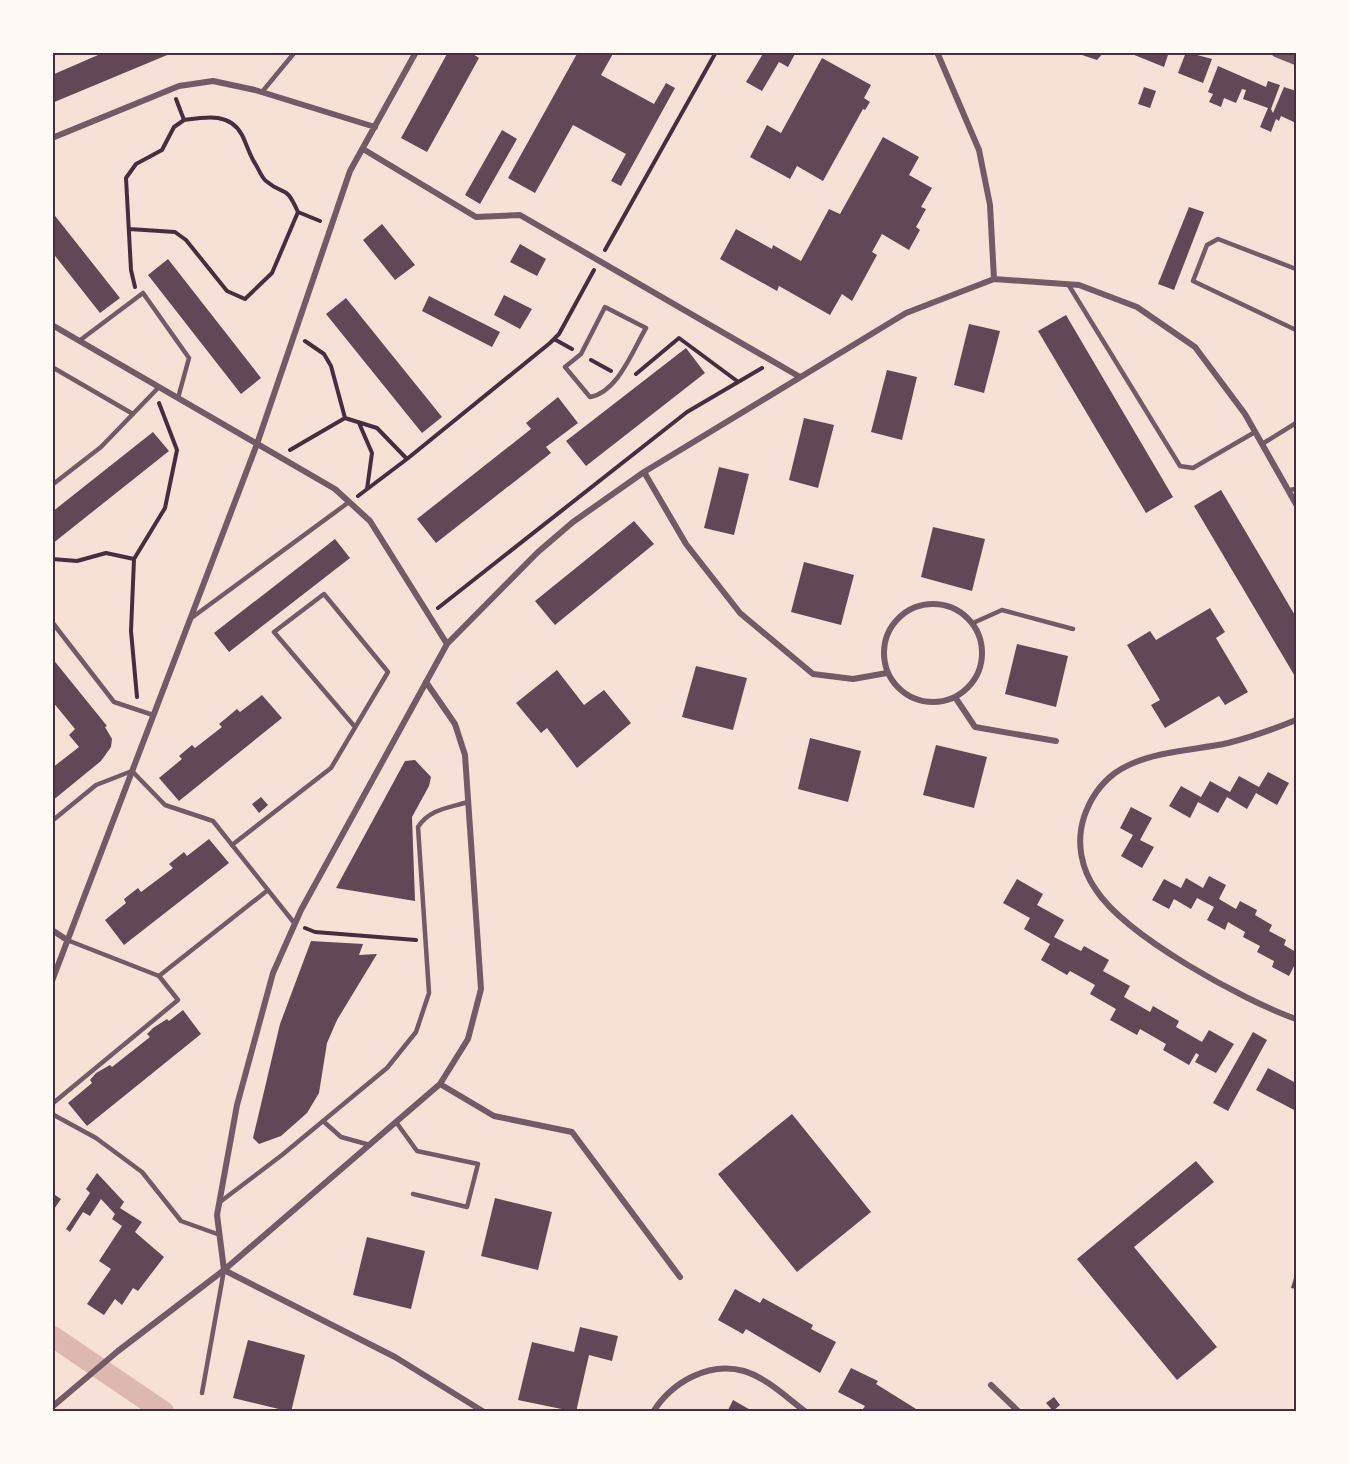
<svg xmlns="http://www.w3.org/2000/svg" width="1349" height="1464" viewBox="0 0 1349 1464" font-family="Jost,sans-serif">
<rect width="100%" height="100%" fill="#f7e1d7"/>
<g fill="none" stroke-linecap="round" stroke-linejoin="round">
<path stroke="#dcb8b0" stroke-width="21" d="M52,1336L164,1412"/>
</g>
<path fill="#644757" d="M105,52L172,53L52,103V75Z
M448,52H470L479,58L427,152L401,138Z
M578,52H614L601,75L654,104L666,83L675,88L621,186L611,181L626,154L573,125L535,193L508,178Z
M764,52H796L788,67L779,62L762,91L746,82Z
M1104,52L1097,60L1076,53V52Z
M1127,52H1169L1164,67Z
M1186,52L1212,59L1203,83L1178,73Z
M822,58L871,85L864,98L870,102L865,110L863,109L823,181L797,166L790,179L750,157L767,125L781,133Z
M1218,66L1266,87L1268,81L1280,85L1271,109L1273,113L1284,87L1296,91V123L1281,116L1279,121L1276,119L1271,132L1260,127L1268,108L1243,99L1246,90L1242,89L1236,103L1224,98L1221,107L1209,102L1213,94L1208,92Z
M1144,87L1156,91L1150,108L1138,104Z
M502,130L517,139L480,204L465,195Z
M883,137L919,157L909,175L932,188L921,207L926,209L916,227L920,230L909,250L882,234L872,252L877,255L852,301L842,294L830,315L779,286L777,291L720,259L736,229L772,249L773,245L801,261L829,209L840,214Z
M1189,207L1204,212L1174,290L1158,284Z
M52,212L120,298L100,313L52,252Z
M382,224L415,265L395,280L363,240Z
M520,244L546,259L537,276L510,262Z
M168,259L261,378L241,394L148,275Z
M504,295L532,309L520,329L494,315Z
M429,296L500,332L492,347L422,311Z
M346,298L442,417L422,433L326,314Z
M1066,315L1173,497L1146,513L1038,331Z
M969,324L1000,331L984,393L954,385Z
M686,348L705,373L586,466L566,441Z
M887,370L917,377L902,440L871,432Z
M558,397L578,423L546,447L551,453L436,543L417,519L531,429L526,423Z
M804,418L834,425L818,488L789,480Z
M153,432L169,451L52,544V512Z
M719,467L749,474L734,535L704,528Z
M1221,490L1296,617V678L1194,506Z
M634,521L654,544L555,625L535,601Z
M933,527L985,539L972,591L921,577Z
M335,539L350,558L229,652L214,633Z
M804,562L854,575L841,625L791,612Z
M1210,608L1225,632L1216,638L1248,692L1225,705L1219,696L1165,728L1151,705L1160,700L1127,645L1150,631L1156,640Z
M1017,644L1068,656L1056,707L1005,694Z
M52,658L107,726L105,727L112,739L111,747L101,761L52,801V768L79,747L69,735L75,729L52,701Z
M696,666L747,678L733,730L682,717Z
M557,670L584,705L604,690L631,723L577,768L547,728L541,733L516,703Z
M262,695L282,718L179,801L159,778L182,759L179,756L186,750L192,745L195,748L222,727L219,724L237,709L240,712Z
M810,738L861,751L848,802L798,789Z
M936,745L987,757L974,808L923,795Z
M415,760L431,777L429,786L412,817L415,901L336,888L405,761Z
M1268,772L1289,783L1277,805L1256,793L1247,809L1227,797L1218,813L1198,802L1190,818L1169,806L1181,786L1201,797L1210,781L1230,792L1239,776L1259,787Z
M261,797L268,805L259,813L252,804Z
M1131,807L1152,818L1140,840L1154,847L1142,868L1121,856L1133,835L1120,828Z
M209,839L229,863L124,945L105,920L126,903L124,899L138,888L141,892L173,868L169,864L184,852L187,856Z
M1209,876L1226,885L1219,899L1236,909L1240,901L1257,910L1255,915L1272,925L1269,931L1286,940L1284,945L1296,952V962L1289,976L1272,967L1274,961L1257,952L1260,946L1243,937L1245,932L1228,922L1225,930L1207,920L1214,907L1197,898L1191,909L1174,899L1169,909L1152,900L1164,879L1181,888L1186,878L1203,888Z
M1017,879L1043,894L1037,905L1064,920L1054,937L1081,951L1084,946L1109,960L1103,971L1130,986L1124,997L1150,1012L1153,1006L1179,1021L1176,1027L1202,1042L1209,1030L1234,1044L1216,1073L1195,1062L1199,1055L1196,1053L1189,1065L1163,1050L1166,1044L1140,1029L1137,1035L1110,1020L1116,1009L1090,994L1095,985L1070,971L1067,975L1041,960L1050,944L1024,929L1030,918L1003,903Z
M311,941L363,944L359,955L377,954L337,1020L327,1043L319,1093L307,1113L281,1136L259,1144L253,1138L280,1024Z
M183,1010L201,1034L87,1126L68,1103L92,1083L90,1080L96,1073L110,1065L112,1067L150,1037L147,1034L153,1028L167,1019L169,1021Z
M1253,1032L1267,1040L1228,1111L1213,1103Z
M1268,1068L1296,1083V1111L1256,1090Z
M792,1114L871,1212L797,1272L718,1174Z
M1196,1161L1214,1182L1134,1247L1217,1347L1177,1380L1077,1259Z
M97,1173L124,1202L120,1208L142,1222L135,1232L164,1257L138,1291L133,1288L122,1305L115,1299L104,1315L87,1304L111,1269L99,1261L122,1226L112,1219L115,1214L101,1199L90,1216L83,1212L70,1232L66,1229L90,1193L86,1189Z
M52,1193L61,1199L52,1212Z
M495,1198L552,1212L538,1270L481,1256Z
M367,1237L425,1251L411,1309L353,1295Z
M1296,1271V1289L1291,1288Z
M735,1289L760,1303L763,1298L813,1325L811,1329L836,1342L820,1373L746,1329L743,1334L718,1320Z
M580,1327L618,1336L612,1361L589,1355L576,1412L518,1400L532,1342L574,1352Z
M248,1340L305,1355L291,1412L233,1398Z
M851,1368L878,1381L876,1384L921,1412H869L863,1409L865,1406L838,1392Z
M1054,1397L1060,1405L1053,1411L1046,1403Z
M733,1400L754,1412H727Z"/>
<g fill="none" stroke-linecap="round" stroke-linejoin="round">
<path stroke="#4a2c40" stroke-width="4" d="M176,99L184,120C205,117 230,112 242,135C247,145 250,156 256,165C259,170 262,178 266,181C285,197 285,183 298,212L320,221
M129,229L175,232L186,240L227,291L245,299L272,273L298,212
M605,250L716,52
M135,287L131,270L126,178L136,164L162,150L174,127L184,120
M554,339L572,349
M591,360L611,371
M636,374L679,338L737,381
M345,418L377,428L407,459L358,496
M359,423L372,453L367,489
M290,450L345,418L331,366L324,354L305,341
M407,459L550,343L559,334L594,270
M52,559L77,561L106,553L134,559
M438,608L687,412L762,368
M137,697L131,631L134,559L165,508L177,450L159,403
M305,928L315,932L416,940"/>
<path stroke="#755966" stroke-width="4.5" d="M262,92L295,52
M1296,269L1218,239L1207,245L1193,281L1296,330
M1068,284L1180,466L1193,468L1255,432
M605,307L646,328C633,350 618,392 590,397L565,367L581,354Z
M79,341L143,293L189,358L178,398
M52,367L133,414
M1262,444L1296,423
M52,485L101,447L159,387
M1289,490L1296,489
M190,619L349,502
M52,622L114,702L153,715
M973,623L1002,610L1073,629
M52,821L96,785L132,771L165,805L213,821L295,924
M232,845L331,768L388,672L324,594L274,632L355,727
M67,940L159,976L268,890
M52,1104L178,1000L159,976
M52,1114L96,1138L142,1172L181,1221L220,1235
M323,1121L341,1137L370,1145
M396,1122L417,1151L478,1164L467,1207L413,1194
M220,1202L282,1155L387,1068L416,1032L429,993L418,827C430,809 448,808 468,802
M202,1393L224,1270"/>
<path stroke="#755966" stroke-width="6" d="M937,52L979,150L990,205L994,279
M52,138L179,86L213,81L255,90L375,127
M363,149L476,217L520,215L800,377
M52,325L335,489L370,521L447,644
M644,472L686,544L740,613L813,674L853,679L887,673
M884 653a49 49 0 1 1 98 0a49 49 0 1 1-98 0Z
M426,682L455,724L465,755L481,989L468,1039L440,1084L494,1116L572,1132L680,1277
M955,697L975,727L1056,741
M1296,720C1274,729 1252,737 1228,743C1191,751 1146,751 1115,773C1099,785 1090,799 1084,817C1076,842 1081,869 1096,890C1127,937 1243,1000 1296,1019
M52,930L67,940
M52,981L257,444L350,171L416,52
M224,1270L217,1215L237,1105L273,973L301,910L447,644L538,552L573,522L644,472L906,313L994,279L1079,285L1137,307L1195,347L1245,414L1296,504
M224,1270L395,1357L484,1412
M991,1385L1019,1412
M52,1407L118,1351L224,1270L440,1084
M653,1412C672,1382 709,1361 744,1371C767,1378 787,1398 806,1412"/>
<path stroke="#755966" stroke-width="10" d="M1276,52L1296,60"/>
</g>
<rect width="1349" height="1464" fill="none" stroke="#fffaf5" stroke-width="108"/>
<rect x="54" y="54" width="1241" height="1356" fill="none" stroke="#4a2c40" stroke-width="2"/>
</svg>
